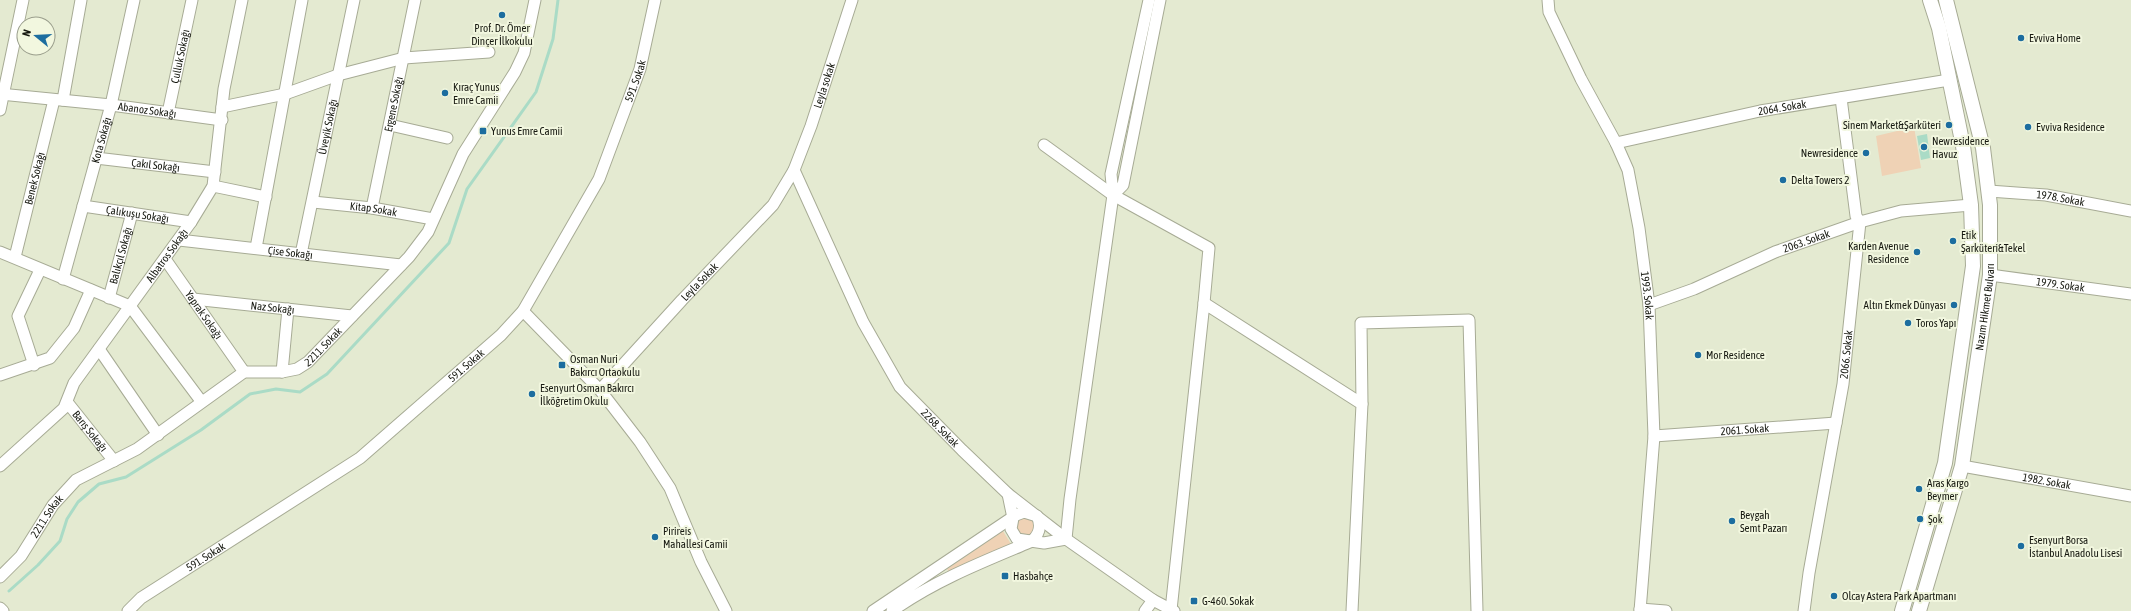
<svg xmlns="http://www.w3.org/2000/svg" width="2131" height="611" viewBox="0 0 2131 611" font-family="'Asap Condensed',sans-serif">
<rect width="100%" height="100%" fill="#e4ead1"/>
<path fill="#efd2b5" d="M1914,127L1921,168L1882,176L1876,136Z
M1016 526a10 10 0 1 1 20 0a10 10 0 1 1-20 0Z
M1003,531L1011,544L949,572L947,569Z"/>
<path fill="#aadbc6" d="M1927,134L1930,158L1921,160L1917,136Z"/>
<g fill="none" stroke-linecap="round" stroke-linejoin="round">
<path stroke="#aadbc6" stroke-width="3" d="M9,591L38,565L60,541L67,519L78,502L99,484L126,477L201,430L250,394L276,389L300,392L327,374L449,243L467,189L536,92L553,39L558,0"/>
<g stroke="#a7ab95" stroke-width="13">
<g id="minor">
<path id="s1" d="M1548,0L1549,12L1581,79L1616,143L1628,170L1639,228L1649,305L1654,436L1640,611"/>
<path id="s2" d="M0,94L111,105L222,120"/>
<path d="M63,100L81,0"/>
<path d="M222,107L285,94L338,75L404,58L489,52"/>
<path d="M0,110L23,0"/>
<path id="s3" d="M168,113L192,0"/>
<path d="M390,125L447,138"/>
<path id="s4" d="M1616,143L1760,111L1949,80"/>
<path d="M1044,145L1113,195L1209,248L1204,303"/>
<path id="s5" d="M96,158L215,172"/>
<path id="s6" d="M794,170L863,322L900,387L962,450L1008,494L1066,539L1153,600L1174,611"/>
<path d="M213,186L266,197"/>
<path id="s7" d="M1989,191L2046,195L2131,211"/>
<path d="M1113,195L1123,185L1160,0"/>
<path id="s8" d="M313,202L372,208L433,219"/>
<path id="s9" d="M83,206L191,222"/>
<path id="s10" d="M372,208L415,0"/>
<path id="s11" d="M179,240L401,265"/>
<path d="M256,248L302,0"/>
<path d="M0,252L130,306L201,401"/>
<path id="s12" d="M301,254L354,0"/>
<path id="s13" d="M15,257L54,100"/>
<path id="s14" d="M165,259L244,372"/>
<path id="s15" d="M1990,275L2131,294"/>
<path id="s16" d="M63,279L111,105L134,0"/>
<path id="s17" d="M109,298L132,213"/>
<path id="s18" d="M193,299L352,316"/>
<path id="s19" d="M1649,305L1694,289L1775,252L1860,222L1901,211L1971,205"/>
<path d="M523,311L600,390L640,442L670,488L701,562L726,611"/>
<path d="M99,349L158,435"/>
<path d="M34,365L18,316L40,270"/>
<path d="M282,372L288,309"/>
<path d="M0,375L50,358L74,328L91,290"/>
<path id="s20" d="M600,390L682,300L773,205L794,170L811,126L852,0"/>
<path id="s21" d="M67,402L114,461"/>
<path d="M1362,404L1361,323L1469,320L1477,611"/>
<path id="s22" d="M1654,436L1836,423"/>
<path id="s23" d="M0,466L64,408L74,383L191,222L213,186L224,89L242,0"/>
<path id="s24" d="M1962,466L2131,496"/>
<path d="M1008,494L1013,518L1011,529L1017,539L1044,543L1066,539"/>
<path d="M1066,539L1070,499L1113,195L1111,174L1149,0"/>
<path id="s25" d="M0,577L21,556L53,505L76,480L137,449L244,372H282L297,369L308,362L409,257L428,232L463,154L515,72L524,53L535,0"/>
<path d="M0,608L3,611"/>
<path d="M1640,609L1666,611"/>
<path d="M1171,610L1204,303L1362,404L1352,611"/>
<path id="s26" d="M128,611L141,598L360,458L501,335L523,311L599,179L640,69L655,0"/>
<path d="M873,611L1016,515L1024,512L1037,516C1042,526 1039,536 1030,542C982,562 934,581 892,611"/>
<path d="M1145,611L1153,600"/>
<path id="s27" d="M1804,611L1809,573L1843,384L1860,222L1856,216L1841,98"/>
</g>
</g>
<g stroke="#a7ab95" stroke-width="16">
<g id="major">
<path d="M1902,611L1945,463L1973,266L1971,205L1963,146L1939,28L1930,0"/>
<path id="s28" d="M1919,611L1962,466L1990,275V205L1983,148L1946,0"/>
</g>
</g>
<use href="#minor" stroke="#fff" stroke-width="11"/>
<use href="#major" stroke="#fff" stroke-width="14"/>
</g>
<g fill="#1c6d9f" stroke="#f2f7df" stroke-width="1.5">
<circle cx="502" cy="15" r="4"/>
<circle cx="2021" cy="38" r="4"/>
<circle cx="445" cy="93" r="4"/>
<circle cx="1949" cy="125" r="4"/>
<circle cx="2028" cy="127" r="4"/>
<rect x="479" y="127" width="8" height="8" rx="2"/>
<circle cx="1924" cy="147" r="4"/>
<circle cx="1866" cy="153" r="4"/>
<circle cx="1783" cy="180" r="4"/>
<circle cx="1953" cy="241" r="4"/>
<circle cx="1917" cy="252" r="4"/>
<circle cx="1954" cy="305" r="4"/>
<circle cx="1908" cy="323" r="4"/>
<circle cx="1698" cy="355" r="4"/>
<rect x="558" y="361" width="8" height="8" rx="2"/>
<circle cx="532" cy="394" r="4"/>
<circle cx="1919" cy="489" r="4"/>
<circle cx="1920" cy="519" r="4"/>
<circle cx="1732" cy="521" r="4"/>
<circle cx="655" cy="537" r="4"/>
<circle cx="2021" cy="546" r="4"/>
<rect x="1001" y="572" width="8" height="8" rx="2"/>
<circle cx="1834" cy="596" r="4"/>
<rect x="1190" y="597" width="8" height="8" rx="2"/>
</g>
<g text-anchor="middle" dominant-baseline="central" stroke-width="4" stroke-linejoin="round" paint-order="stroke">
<g font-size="11" fill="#161810" stroke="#f2f7df" text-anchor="start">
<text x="502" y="28" text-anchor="middle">Prof. Dr. Ömer<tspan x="502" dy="13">Dinçer İlkokulu</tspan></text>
<text x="2029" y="38">Evviva Home</text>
<text x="453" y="87">Kıraç Yunus<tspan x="453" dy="13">Emre Camii</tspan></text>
<text x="1941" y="125" text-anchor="end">Sinem Market&amp;Şarküteri</text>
<text x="2036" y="127">Evviva Residence</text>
<text x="491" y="131">Yunus Emre Camii</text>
<text x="1932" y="141">Newresidence<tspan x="1932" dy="13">Havuz</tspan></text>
<text x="1858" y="153" text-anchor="end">Newresidence</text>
<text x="1791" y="180">Delta Towers 2</text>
<text x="1961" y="235">Etik<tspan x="1961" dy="13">Şarküteri&amp;Tekel</tspan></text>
<text x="1909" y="246" text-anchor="end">Karden Avenue<tspan x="1909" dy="13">Residence</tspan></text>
<text x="1946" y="305" text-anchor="end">Altın Ekmek Dünyası</text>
<text x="1916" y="323">Toros Yapı</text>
<text x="1706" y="355">Mor Residence</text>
<text x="570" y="359">Osman Nuri<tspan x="570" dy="13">Bakırcı Ortaokulu</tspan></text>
<text x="540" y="388">Esenyurt Osman Bakırcı<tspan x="540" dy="13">İlköğretim Okulu</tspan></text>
<text x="1927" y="483">Aras Kargo<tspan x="1927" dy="13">Beymer</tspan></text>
<text x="1740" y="515">Beygah<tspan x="1740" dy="13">Semt Pazarı</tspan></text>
<text x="1928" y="519">Şok</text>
<text x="663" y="531">Pirireis<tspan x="663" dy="13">Mahallesi Camii</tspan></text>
<text x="2029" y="540">Esenyurt Borsa<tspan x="2029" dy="13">İstanbul Anadolu Lisesi</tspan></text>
<text x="1013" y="576">Hasbahçe</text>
<text x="1842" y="596">Olcay Astera Park Apartmanı</text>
<text x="1202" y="601">G-460. Sokak</text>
</g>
<g font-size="11" fill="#161810" stroke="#f2f7df">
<text stroke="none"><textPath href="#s3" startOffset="58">Çulluk Sokağı</textPath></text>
<text stroke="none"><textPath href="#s26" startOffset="755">591. Sokak</textPath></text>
<text stroke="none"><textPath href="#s20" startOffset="384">Leyla sokak</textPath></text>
<text stroke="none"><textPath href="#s10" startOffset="106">Ergene Sokağı</textPath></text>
<text stroke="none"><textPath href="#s4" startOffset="170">2064. Sokak</textPath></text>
<text stroke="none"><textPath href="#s2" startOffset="148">Abanoz Sokağı</textPath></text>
<text stroke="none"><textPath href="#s12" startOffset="130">Üveyik Sokağı</textPath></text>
<text stroke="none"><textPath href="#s16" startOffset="144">Kota Sokağı</textPath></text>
<text stroke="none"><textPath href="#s5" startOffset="60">Çakıl Sokağı</textPath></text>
<text stroke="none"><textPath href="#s13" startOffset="81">Benek Sokağı</textPath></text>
<text stroke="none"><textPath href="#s7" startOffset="72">1978. Sokak</textPath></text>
<text stroke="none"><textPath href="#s8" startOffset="61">Kitap Sokak</textPath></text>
<text stroke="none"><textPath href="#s9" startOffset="55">Çalıkuşu Sokağı</textPath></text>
<text stroke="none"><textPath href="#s19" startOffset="170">2063. Sokak</textPath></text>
<text stroke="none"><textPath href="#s11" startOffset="112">Çise Sokağı</textPath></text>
<text stroke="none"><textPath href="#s17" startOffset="44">Balıkçıl Sokağı</textPath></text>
<text stroke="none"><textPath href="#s23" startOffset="271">Albatros Sokağı</textPath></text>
<text stroke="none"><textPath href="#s20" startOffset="147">Leyla Sokak</textPath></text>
<text stroke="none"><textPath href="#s15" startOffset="71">1979. Sokak</textPath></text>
<text stroke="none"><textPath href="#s1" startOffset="316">1993. Sokak</textPath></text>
<text stroke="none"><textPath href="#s18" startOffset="80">Naz Sokağı</textPath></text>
<text stroke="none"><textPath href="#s28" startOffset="312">Nazım Hikmet Bulvarı</textPath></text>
<text stroke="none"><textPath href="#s14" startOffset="68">Yaprak Sokağı</textPath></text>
<text stroke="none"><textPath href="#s25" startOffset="412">2211. Sokak</textPath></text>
<text stroke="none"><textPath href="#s27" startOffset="260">2066. Sokak</textPath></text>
<text stroke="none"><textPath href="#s26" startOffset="419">591. Sokak</textPath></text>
<text stroke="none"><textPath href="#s6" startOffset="299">2268. Sokak</textPath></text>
<text stroke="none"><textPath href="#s22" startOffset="91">2061. Sokak</textPath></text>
<text stroke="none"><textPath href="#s21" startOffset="37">Barış Sokağı</textPath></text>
<text stroke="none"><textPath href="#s24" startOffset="86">1982. Sokak</textPath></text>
<text stroke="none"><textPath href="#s25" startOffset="77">2211. Sokak</textPath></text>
<text stroke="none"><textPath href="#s26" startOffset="95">591. Sokak</textPath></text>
</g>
</g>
<g transform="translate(36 36) rotate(288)"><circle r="19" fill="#f2f7df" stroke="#9a9e8c"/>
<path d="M0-3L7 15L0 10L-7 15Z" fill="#1c6d9f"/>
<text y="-6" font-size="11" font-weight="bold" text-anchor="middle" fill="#161810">N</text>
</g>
</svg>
